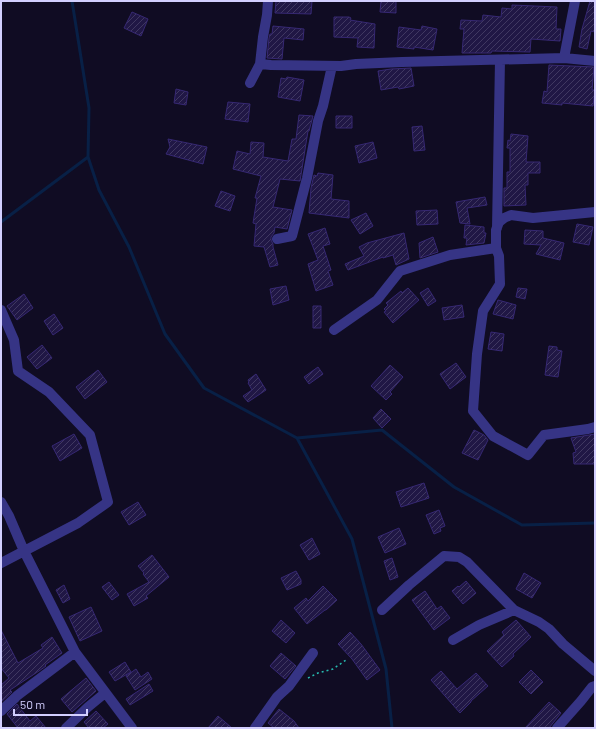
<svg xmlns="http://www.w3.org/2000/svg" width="596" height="729" viewBox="0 0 596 729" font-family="Barlow,sans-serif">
<defs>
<pattern id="building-hatch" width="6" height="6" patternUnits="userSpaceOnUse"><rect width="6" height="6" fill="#201745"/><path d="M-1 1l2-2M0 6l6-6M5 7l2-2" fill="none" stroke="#403861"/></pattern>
</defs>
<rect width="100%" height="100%" fill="#100c23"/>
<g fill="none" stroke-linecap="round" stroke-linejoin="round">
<path stroke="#082046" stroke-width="3" d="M88,157L99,190L129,247L165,334L204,388L297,438L352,539L386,669L392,728
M1,222L88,157L89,108L72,1
M297,438L382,430L454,487L522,525L595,523"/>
</g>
<path fill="url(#building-hatch)" stroke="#362873" d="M276,1H312L311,14L275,13Z
M381,1H396V13L380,12Z
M590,1H595V32L591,31L587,49L579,47L582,29Z
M512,5L557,7L556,29H561L560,41L531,39L530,52L492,51L491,53H462L464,29H460L461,20L482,21L483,15L501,17L502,8L512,9Z
M132,12L148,19L141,36L124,28Z
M334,17H349L351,18L350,20L375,24L374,48L357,47L358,38L334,37Z
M273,26L304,29L303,40L284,38L282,59L267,58L269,38L270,34H272Z
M422,26L437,29L433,50L414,47V49L397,47L399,27L421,30Z
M549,65L594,67L592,90H595L593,106L562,103V105L542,103L544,91L547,92Z
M411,68L414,86L399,89L398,87L381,90L378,71L391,69Z
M287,77L304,80L300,101L278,97L281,78L286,79Z
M176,89L188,92L186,105L174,103Z
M228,102L250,104L248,122L225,119Z
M299,115L313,116L309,131H308L300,181L280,179L273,207L292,210L287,229L275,227L274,233L271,237V240L273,244V247L278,265L270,267L264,247L254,246L256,224L253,223L257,198H255L261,176L233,169L237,151L250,154L251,142L264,143L263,157L288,161L292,139H296Z
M336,116H352V128H336Z
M422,126L425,150L414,151L412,127Z
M511,134L528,136L526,162H540V173H528V185H525L526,205L504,206V188H507V172H510V148H507L508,140L510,141Z
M168,139L207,147L203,164L166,154L170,147Z
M373,142L377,158L359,163L355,146Z
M318,173L333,175L331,199L349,201V218L309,213L311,188L314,175L317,176Z
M221,191L235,196L230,211L215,206Z
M485,197L487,205L467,208L470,224L460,223L456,202Z
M437,210L438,224L417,225L416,211Z
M366,213L373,226L360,234L351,220Z
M577,224L593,227L589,245L573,242Z
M465,225L484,227V233H486L484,243L466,245L467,238H464Z
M325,228L330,244L323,246L331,270L328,271L333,285L316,291L308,264L318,260L308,234Z
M525,230L543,231V238L564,243L560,260L536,254L541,245L524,244Z
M404,233L409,259L396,265L393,255L383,258V257L348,270L345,264L364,256L359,247L367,243Z
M433,237L438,252L420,258L419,243Z
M286,286L289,300L273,305L270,289Z
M408,288L419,300L393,323L384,312L386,311L384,309L388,305L386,303L401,291L402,293Z
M428,288L436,301L428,306L420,293Z
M518,288L527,289L525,299L516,297Z
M24,294L33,308L17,320L7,306Z
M498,300L516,305L513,319L493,314Z
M462,305L464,317L444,320L442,308Z
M313,306H321V328H313Z
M54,314L63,328L53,335L44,321Z
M491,332L504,334L502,351L488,349Z
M42,345L52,358L37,369L27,357Z
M549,346L557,347V350L562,351L558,377L545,375Z
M456,363L466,377L450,389L440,374Z
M390,365L403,377L390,392L392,394L386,400L371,386Z
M318,367L323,374L309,384L304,377Z
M98,370L107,382L85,399L76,387Z
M256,374L266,390L248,402L243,396L252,390L248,383L249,382L248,380Z
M381,409L391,419L382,428L373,418Z
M474,430L484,435L488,440L478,460L462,453Z
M74,434L82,448L60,461L52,446Z
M595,434V464H574L573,453L576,452L571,438Z
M424,483L429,498L401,507L396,492Z
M138,502L146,515L129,525L121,512Z
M439,510L445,526L440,528L441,531L434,534L426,515Z
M399,528L406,544L385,553L378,537Z
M312,538L320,554L309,560L300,545Z
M152,555L169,577L146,596L148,598L134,606L127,594L149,582L143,574L144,573L138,566Z
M392,558L398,577L390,580L384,561Z
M296,571L301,580V584L287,590L281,578Z
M524,573L541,583L532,598L516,589Z
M466,581L476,593L463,604L452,591L458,586L459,587Z
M109,582L119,595L112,600L102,587Z
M64,585L70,599L63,603L56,590Z
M323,586L337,600L326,610H325L307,624L294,608L306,598L308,601Z
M425,591L437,609L441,606L450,618L434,630L412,600Z
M91,607L102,631L80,641L69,617Z
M281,620L295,633L286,643L272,631Z
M516,620L531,637L513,654L514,656L502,667L487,651L504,635L502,632Z
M1,630L18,663L43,648L41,645L52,637L62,653L45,665L46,666L39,671L10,690L12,692L1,702V685L9,678L1,668Z
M350,632L361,644L380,670L367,680L352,659L338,644Z
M281,653L296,666L285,679L270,666Z
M125,662L131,672L115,681L109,672Z
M136,669L141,677L148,672L152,679L135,690L126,676Z
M531,670L543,682L531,694L519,682Z
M441,671L457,689L476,673L488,686L471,701V702L460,713L431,680Z
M86,678L96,691L72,712L61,699Z
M149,684L153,691L130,705L126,699Z
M549,702L561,713L549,728H525Z
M17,704L30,721L36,716L46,728H18L7,714Z
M279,709L294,721L299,728H274L268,723Z
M96,711L108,724L103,728H89L84,722Z
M218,716L232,728H208Z"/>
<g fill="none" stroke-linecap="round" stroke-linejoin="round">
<path stroke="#27bbb0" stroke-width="1.5" stroke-dasharray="2 3" stroke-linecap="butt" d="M308,678L318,673L333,669L346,660"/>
<path stroke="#363485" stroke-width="10" d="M575,1L564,58L595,61
M260,64L271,65L341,66L356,64L402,62L564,58
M250,83L260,64L263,37L267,15L268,1
M595,212L533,218L511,215L504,218L499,222L496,230V248L499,256L500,284L483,311L477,354L473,411L493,436L528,455L544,435L588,429L595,427
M497,228L500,60
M277,239L292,236L307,178L318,121L323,106L332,66
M1,310L14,340L18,371L49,392L90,435L108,502L78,523L1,563
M334,330L377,300L400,271L450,255L496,248
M1,502L9,516L24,551L75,652L132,728
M382,610L409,585L444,556L459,557L467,562L514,610L539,622L549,629L563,644L595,671
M453,640L479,625L514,610
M1,711L18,695L75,652
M66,728L88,707L105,693
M255,728L277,697L289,686L313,653
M557,728L581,701L592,687L595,686"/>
</g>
<rect width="596" height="729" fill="none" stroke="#d3cfff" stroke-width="4"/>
<path d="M14 709v6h73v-6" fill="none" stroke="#d3cfff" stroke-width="2"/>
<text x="20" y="709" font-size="12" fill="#d3cfff" stroke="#100c23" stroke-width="3" paint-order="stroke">50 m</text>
</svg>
